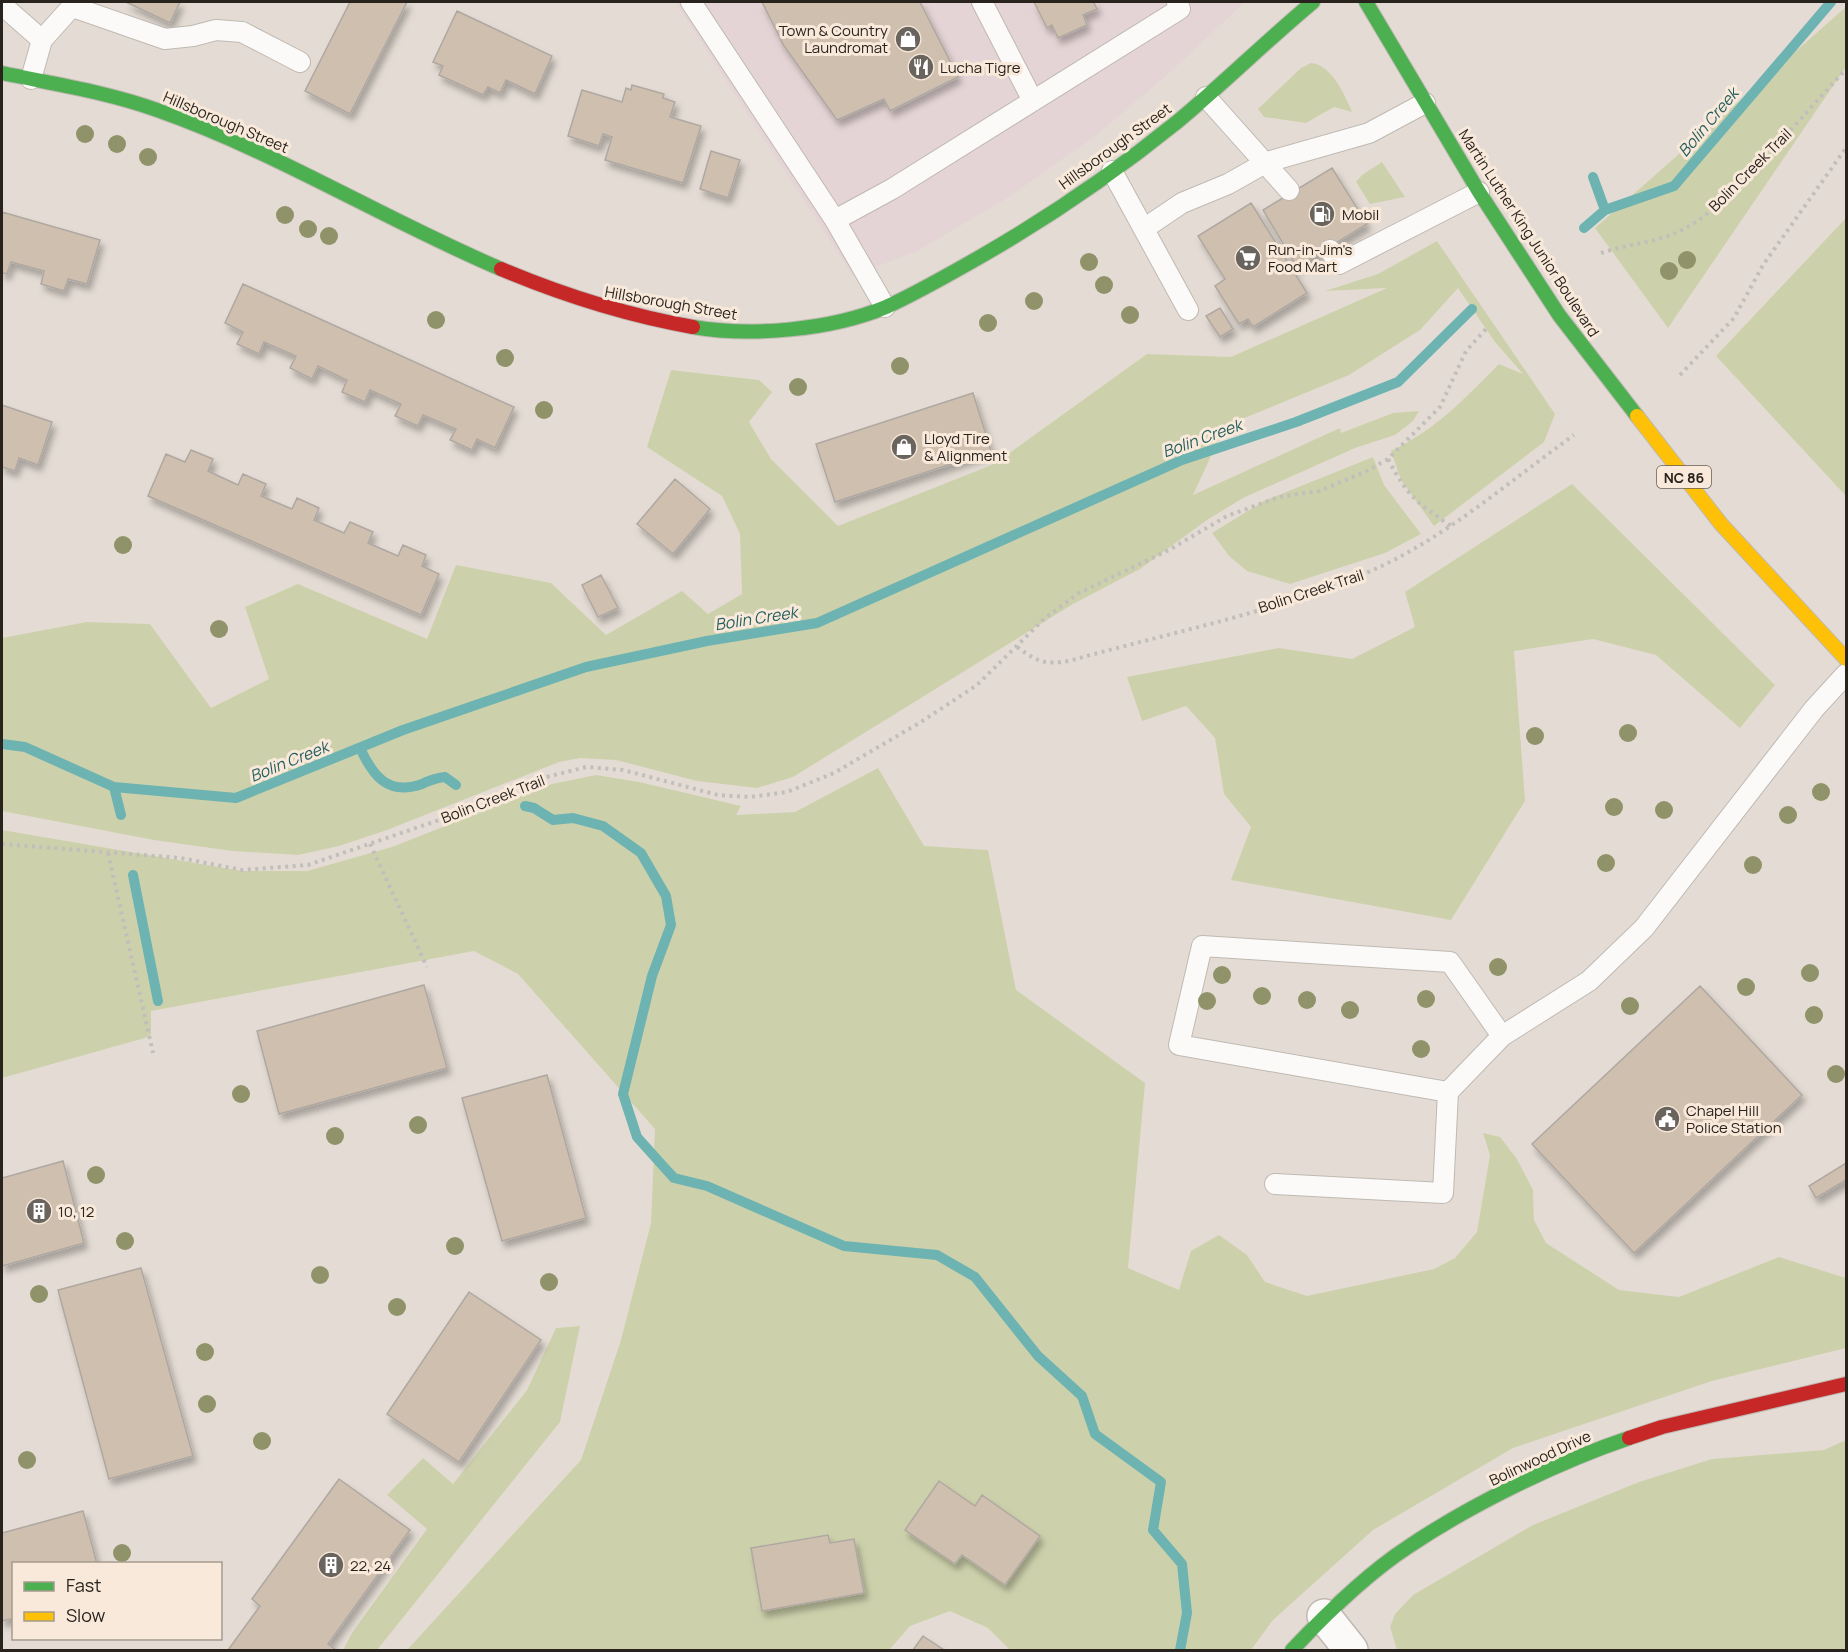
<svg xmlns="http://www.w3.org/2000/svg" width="1848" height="1652" viewBox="0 0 1848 1652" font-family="Manrope,sans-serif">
<defs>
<filter id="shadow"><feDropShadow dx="3.5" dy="6" stdDeviation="3" flood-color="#0004"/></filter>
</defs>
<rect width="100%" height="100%" fill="#e4dcd4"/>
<path fill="#e5d4d5" d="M675,2H1245L1165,77L1095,136L1006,199L917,251L853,276Z"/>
<path fill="#cdd1ab" d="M1846,7V67L1668,328L1595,228Z
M1311,63C1331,64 1345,95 1352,112L1334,107L1306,123L1264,117L1258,109L1301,68Z
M1382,162L1405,197L1370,204L1356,182L1362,175Z
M1846,218V496L1716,356Z
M1437,241L1555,414L1544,442L1434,526L1401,480L1391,451C1438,428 1463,400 1499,364L1523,374L1495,342L1458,288L1420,330L1349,375L1225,426L1193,495L1340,428L1341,433L1393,413L1419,411L1413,421L1395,435L1355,448L1243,498L1207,520L1140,569L1073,604L793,777L757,788L697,781L616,760L580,758L559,762L387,830L339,846L298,855L232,851L154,840L2,811V638L87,622L150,624L211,708L269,679L245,607L298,584L427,639L456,565L551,583L606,635L682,591L708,614L742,594L740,534L722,496L647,447L671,370L759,380L772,392L749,422L771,459L838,526L994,464L1147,354L1231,357L1387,288L1325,291L1378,274Z
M1373,457L1384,485L1421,534L1385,553L1290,584L1247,571L1229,556L1212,533L1264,501Z
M1572,484L1775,685L1740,728L1656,655L1593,639L1514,651L1525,801L1451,920L1231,880L1251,827L1224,794L1215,738L1186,706L1142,721L1127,677L1279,648L1352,659L1415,627L1405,592Z
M878,768L924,846L988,850L1016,990L1145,1083L1128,1268L1179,1290L1191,1251L1219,1235L1247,1255L1265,1282L1307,1296L1434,1269L1455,1258L1477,1232L1490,1155L1483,1133L1500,1137L1517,1159L1533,1190L1534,1220L1546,1243L1619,1290L1679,1297L1779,1257L1846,1278V1348L1712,1381L1513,1448L1373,1530L1273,1620L1251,1650H1010L988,1628L950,1611L910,1626L889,1650H407L581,1460L621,1340L651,1223L655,1129L518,974L474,951L151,1011V1034L145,1038L2,1078V830L242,871H307L392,847L552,784L596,775L639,782L741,806L736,815L795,812Z
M580,1326L560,1422L377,1650H343L352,1633L427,1529L387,1495L423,1458L453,1484L527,1390L556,1328Z
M1846,1440V1650H1397L1390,1627L1395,1614L1413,1595L1533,1525L1639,1482L1712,1459L1824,1450Z"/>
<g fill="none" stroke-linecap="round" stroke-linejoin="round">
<path stroke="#6db3b2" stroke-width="10" d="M1593,177L1605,210
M1584,228L1605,210L1674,186L1831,2
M2,744L25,747L114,787L236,798L403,730L586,667L707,641L817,623L1182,460L1296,422L1398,382L1472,309
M360,748C373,776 388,796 422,784C430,780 435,778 445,777L456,785
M114,787L121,815
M525,806L534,808L553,820L573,818L603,826L641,853L666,896L671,925L652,976L623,1094L637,1137L663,1166L674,1178L707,1186L844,1246L937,1255L975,1277L1038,1356L1082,1396L1095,1434L1161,1482L1153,1530L1182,1564L1187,1613L1180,1650
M133,875L158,1001"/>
</g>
<path fill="#cfbfae" stroke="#afa8a2" stroke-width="1.5" filter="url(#shadow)" d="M126,2H180L170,23Z
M350,2H407L350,114L305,91Z
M762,2H920L958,77L890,111L884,99L837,120L784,46Z
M1034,2H1096L1094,3L1097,9L1083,15L1087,25L1058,38L1052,25L1047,28Z
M457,11L552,56L535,94L506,80L500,93L488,87L483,95L439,75L443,66L433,62Z
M632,85L664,94L663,98L675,102L670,117L701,126L683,183L605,160L612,137L603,134L599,146L568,136L582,90L622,102L626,88L631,90Z
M711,151L740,160L728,198L700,189Z
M1332,168L1367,224L1297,267L1263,210Z
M1251,203L1307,293L1253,327L1248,319L1239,324L1215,286L1225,279L1198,236Z
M2,212L100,240L87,284L68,279L64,291L41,284L44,271L11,262L7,274L2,273Z
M243,284L514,407L495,448L477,439L472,450L450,440L456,429L423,415L418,426L395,416L401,404L370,390L365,402L344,393L342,392L347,380L318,366L312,379L290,368L296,356L264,342L259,354L237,344L243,332L225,323Z
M1220,308L1233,329L1220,337L1206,316Z
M973,393L991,451L835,502L816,444Z
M2,405L52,422L38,465L19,458L15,471L2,467Z
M191,450L213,459L208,471L238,485L243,474L266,484L261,496L292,509L297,498L319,508L314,520L344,533L350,522L373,532L368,543L398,556L403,545L426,555L422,566L439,574L421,615L148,496L166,454L185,462Z
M675,479L710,509L673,554L637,524Z
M601,575L618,608L598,617L582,585Z
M424,985L447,1068L279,1114L257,1031Z
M1700,986L1802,1095L1634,1253L1532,1144Z
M547,1075L586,1218L502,1241L462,1098Z
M63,1161L84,1243L2,1266V1178Z
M1846,1163V1180L1816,1198L1809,1186Z
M141,1268L193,1456L109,1479L58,1290Z
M469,1292L541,1340L459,1462L387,1414Z
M339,1479L410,1530L328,1644L336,1650H228L260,1606L252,1599Z
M939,1481L975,1506L982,1495L1040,1536L1005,1585L962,1555L955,1564L905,1530Z
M83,1511L97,1564H14V1618L2,1621V1533Z
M828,1535L830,1543L854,1539L864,1593L762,1611L751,1548Z
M923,1636L944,1650H913Z"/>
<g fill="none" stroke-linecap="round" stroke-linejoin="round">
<g stroke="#bfb9b2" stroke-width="22">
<path id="lane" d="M691,2L835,220L885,307
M982,2L1033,101
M2,5L42,40
M73,7L165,39L193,36L216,30L242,32L300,62
M31,79L42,40L76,2
M1206,97L1289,190
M1112,171L1188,310
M835,220L892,189L1180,9L1177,2
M1145,228L1182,203L1228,184L1267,162L1369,133L1425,103
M1330,250L1339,264L1479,192
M1448,1092L1502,1036L1589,981L1644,928L1814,709L1846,674
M1275,1184L1443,1193L1448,1092L1179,1045L1202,946L1450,962L1502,1036"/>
</g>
<g stroke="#bfb9b2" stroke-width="36">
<path id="street" d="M1324,1616L1351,1650"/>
</g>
<g stroke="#bfb9b2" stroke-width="16">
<path id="fast" d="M1366,2L1479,192L1559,315L1637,416
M2,73C54,84 107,92 157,110C277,152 385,220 501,269
M693,327C751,337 831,330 886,307C917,293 948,275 978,258C1048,218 1114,173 1177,122C1223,84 1266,41 1313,2
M1292,1650C1325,1615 1368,1573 1408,1547C1470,1505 1558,1462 1629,1438"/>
</g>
<g stroke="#bfb9b2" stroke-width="16">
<path id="slow" d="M1637,416L1721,524L1846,659"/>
</g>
<g stroke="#bfb9b2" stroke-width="16">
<path id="jam" d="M501,269C565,296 625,315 693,327
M1629,1438L1662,1427L1846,1384"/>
</g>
<path stroke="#c1bebb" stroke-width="4" stroke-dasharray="3 4.5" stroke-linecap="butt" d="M1601,253C1627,244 1655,243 1680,231C1707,218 1729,194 1750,173C1783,139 1814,104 1846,69
M1680,375L1734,318L1763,265L1846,148
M1388,459C1408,497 1416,502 1451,526
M1017,647C1038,662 1044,665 1069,661C1168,633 1272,613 1366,573C1442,541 1507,483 1574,435
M2,844L181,858L242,870L308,865L442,819L531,781L586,767L623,770L718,795L750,797L787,792L834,773L921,722L977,685L1045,618L1079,593L1169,550L1227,516L1279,497L1319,491L1365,472L1388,459L1440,407L1466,351L1486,329
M370,844L427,967
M108,853L153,1053"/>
<use href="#lane" stroke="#fbfaf9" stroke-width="20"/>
<use href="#street" stroke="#fbfaf9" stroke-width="33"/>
<use href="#fast" stroke="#4caf50" stroke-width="14"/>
<use href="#slow" stroke="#ffc107" stroke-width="14"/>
<use href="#jam" stroke="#c62828" stroke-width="14"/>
</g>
<g fill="#90926a">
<circle cx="85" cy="134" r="9"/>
<circle cx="117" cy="144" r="9"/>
<circle cx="148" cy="157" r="9"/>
<circle cx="285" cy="215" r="9"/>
<circle cx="308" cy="229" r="9"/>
<circle cx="329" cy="236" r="9"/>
<circle cx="1687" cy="260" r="9"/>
<circle cx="1089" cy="262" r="9"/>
<circle cx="1669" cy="271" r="9"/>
<circle cx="1104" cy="285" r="9"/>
<circle cx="1034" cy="301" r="9"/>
<circle cx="1130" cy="315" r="9"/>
<circle cx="436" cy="320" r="9"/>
<circle cx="988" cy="323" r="9"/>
<circle cx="505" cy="358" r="9"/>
<circle cx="900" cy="366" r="9"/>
<circle cx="798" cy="387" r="9"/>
<circle cx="544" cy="410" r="9"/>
<circle cx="123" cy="545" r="9"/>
<circle cx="219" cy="629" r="9"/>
<circle cx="1628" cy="733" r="9"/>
<circle cx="1535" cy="736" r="9"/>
<circle cx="1821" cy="792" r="9"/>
<circle cx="1614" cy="807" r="9"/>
<circle cx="1664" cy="810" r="9"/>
<circle cx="1788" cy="815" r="9"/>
<circle cx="1606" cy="863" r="9"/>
<circle cx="1753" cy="865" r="9"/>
<circle cx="1498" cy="967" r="9"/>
<circle cx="1810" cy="973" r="9"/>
<circle cx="1222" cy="975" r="9"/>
<circle cx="1746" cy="987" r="9"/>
<circle cx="1262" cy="996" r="9"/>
<circle cx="1426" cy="999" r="9"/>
<circle cx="1307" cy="1000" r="9"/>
<circle cx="1207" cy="1001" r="9"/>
<circle cx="1630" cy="1006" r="9"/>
<circle cx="1350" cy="1010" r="9"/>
<circle cx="1814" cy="1015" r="9"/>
<circle cx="1421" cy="1049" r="9"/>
<circle cx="1836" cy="1074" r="9"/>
<circle cx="241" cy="1094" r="9"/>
<circle cx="418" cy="1125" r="9"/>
<circle cx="335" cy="1136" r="9"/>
<circle cx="96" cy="1175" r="9"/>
<circle cx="125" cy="1241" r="9"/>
<circle cx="455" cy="1246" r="9"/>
<circle cx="320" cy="1275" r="9"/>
<circle cx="549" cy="1282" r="9"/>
<circle cx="39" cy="1294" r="9"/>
<circle cx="397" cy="1307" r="9"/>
<circle cx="205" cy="1352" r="9"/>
<circle cx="207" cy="1404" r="9"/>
<circle cx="262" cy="1441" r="9"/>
<circle cx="27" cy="1460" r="9"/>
<circle cx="122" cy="1553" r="9"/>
</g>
<defs>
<g id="shop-disc" transform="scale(1.35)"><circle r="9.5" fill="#6a645e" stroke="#f8e9da"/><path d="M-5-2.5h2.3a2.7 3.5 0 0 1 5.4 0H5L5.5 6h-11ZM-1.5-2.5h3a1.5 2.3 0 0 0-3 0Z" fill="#fff"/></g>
<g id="restaurant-disc" transform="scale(1.35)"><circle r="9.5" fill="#6a645e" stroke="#f8e9da"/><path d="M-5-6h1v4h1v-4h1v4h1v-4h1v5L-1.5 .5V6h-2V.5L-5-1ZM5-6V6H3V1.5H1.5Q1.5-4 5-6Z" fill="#fff"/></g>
<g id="fuel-disc" transform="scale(1.35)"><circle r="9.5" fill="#6a645e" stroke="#f8e9da"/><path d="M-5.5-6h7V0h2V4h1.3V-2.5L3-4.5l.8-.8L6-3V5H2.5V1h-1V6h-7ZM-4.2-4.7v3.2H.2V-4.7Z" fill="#fff"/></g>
<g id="supermarket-disc" transform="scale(1.35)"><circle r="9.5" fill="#6a645e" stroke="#f8e9da"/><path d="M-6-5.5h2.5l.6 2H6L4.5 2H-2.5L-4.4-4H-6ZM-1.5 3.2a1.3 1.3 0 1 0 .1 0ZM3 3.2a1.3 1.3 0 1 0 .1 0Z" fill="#fff"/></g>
<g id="civic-disc" transform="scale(1.35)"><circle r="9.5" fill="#6a645e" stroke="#f8e9da"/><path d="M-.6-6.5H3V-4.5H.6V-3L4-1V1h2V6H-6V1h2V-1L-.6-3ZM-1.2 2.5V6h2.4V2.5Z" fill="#fff"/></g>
<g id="building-disc" transform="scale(1.35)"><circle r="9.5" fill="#6a645e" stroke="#f8e9da"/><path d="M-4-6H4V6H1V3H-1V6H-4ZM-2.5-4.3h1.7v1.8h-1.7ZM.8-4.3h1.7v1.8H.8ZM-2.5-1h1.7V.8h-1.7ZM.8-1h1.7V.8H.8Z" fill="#fff"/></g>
</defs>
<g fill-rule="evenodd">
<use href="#shop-disc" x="908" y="39"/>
<use href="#restaurant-disc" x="921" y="67"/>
<use href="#fuel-disc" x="1322" y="214"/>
<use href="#supermarket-disc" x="1248" y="258"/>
<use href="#shop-disc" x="904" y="447"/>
<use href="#civic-disc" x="1667" y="1119"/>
<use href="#building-disc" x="39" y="1211"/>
<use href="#building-disc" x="331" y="1565"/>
</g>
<g text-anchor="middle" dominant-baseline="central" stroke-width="6" stroke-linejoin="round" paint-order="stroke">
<rect fill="#f8e9da" stroke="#675e56" stroke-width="1.5" x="1657" y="466" width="54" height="22" rx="4.5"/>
<g font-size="14" font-weight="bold" fill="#29231e">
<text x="1684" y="477">NC 86</text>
</g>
<g font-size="15" fill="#29231e" stroke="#f8e9da" text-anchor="start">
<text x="888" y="30" text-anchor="end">Town &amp; Country<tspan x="888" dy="17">Laundromat</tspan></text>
<text x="940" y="67">Lucha Tigre</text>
<text x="1342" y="214">Mobil</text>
<text x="1268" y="249">Run-in-Jim's<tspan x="1268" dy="17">Food Mart</tspan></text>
<text x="924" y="438">Lloyd Tire<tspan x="924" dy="17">&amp; Alignment</tspan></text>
<text x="1686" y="1110">Chapel Hill<tspan x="1686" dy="17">Police Station</tspan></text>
<text x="58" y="1211">10, 12</text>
<text x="350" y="1565">22, 24</text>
</g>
<g font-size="15" fill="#29231e" stroke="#f8e9da">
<text transform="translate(226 122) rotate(23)">Hillsborough Street</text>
<text transform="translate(1115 146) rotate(-36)">Hillsborough Street</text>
<text transform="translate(1750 170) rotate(-45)">Bolin Creek Trail</text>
<text transform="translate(1529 233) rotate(57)">Martin Luther King Junior Boulevard</text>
<text transform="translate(671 303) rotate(10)">Hillsborough Street</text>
<text transform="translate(1311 591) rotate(-18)">Bolin Creek Trail</text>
<text transform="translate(493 799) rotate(-21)">Bolin Creek Trail</text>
<text transform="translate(1540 1458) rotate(-25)">Bolinwood Drive</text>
</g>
<g font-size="16" font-style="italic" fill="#265f5f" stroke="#f8e9da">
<text transform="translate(1708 122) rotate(-50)">Bolin Creek</text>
<text transform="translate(1202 438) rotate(-20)">Bolin Creek</text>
<text transform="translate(756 618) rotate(-9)">Bolin Creek</text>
<text transform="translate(289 761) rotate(-22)">Bolin Creek</text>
</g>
</g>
<rect width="1848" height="1652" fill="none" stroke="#29231e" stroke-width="6"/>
<rect x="12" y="1562" width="210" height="78" fill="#f8e9da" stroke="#a59a8f" stroke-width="1.5"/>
<rect x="24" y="1582" width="30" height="9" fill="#4caf50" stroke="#a59a8f" stroke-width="1.5"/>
<text x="66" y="1592" font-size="18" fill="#29231e">Fast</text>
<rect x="24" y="1612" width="30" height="9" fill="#ffc107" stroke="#a59a8f" stroke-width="1.5"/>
<text x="66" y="1622" font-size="18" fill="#29231e">Slow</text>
</svg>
